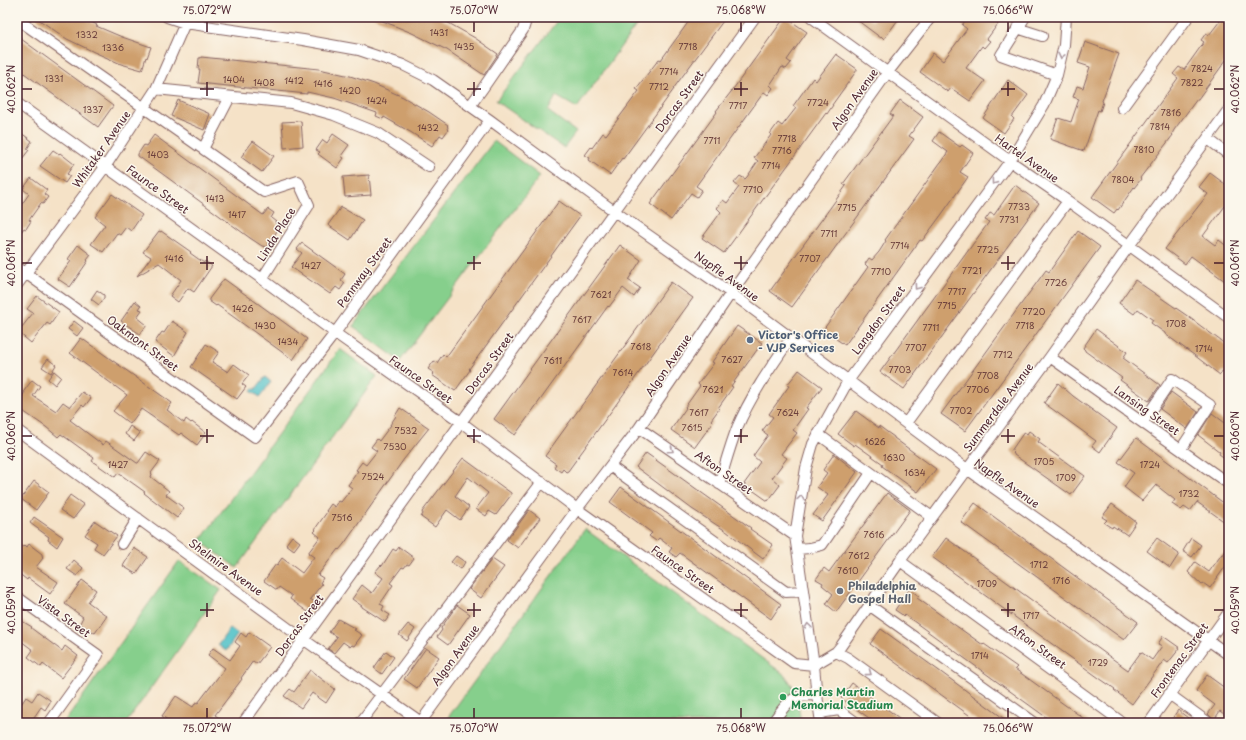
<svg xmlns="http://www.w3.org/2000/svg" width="1246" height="740" viewBox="0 0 1246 740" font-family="'Playpen Sans',sans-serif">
<rect width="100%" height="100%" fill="#fbf7ec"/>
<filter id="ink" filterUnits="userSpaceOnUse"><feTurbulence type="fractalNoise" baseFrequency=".025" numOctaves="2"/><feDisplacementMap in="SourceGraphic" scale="8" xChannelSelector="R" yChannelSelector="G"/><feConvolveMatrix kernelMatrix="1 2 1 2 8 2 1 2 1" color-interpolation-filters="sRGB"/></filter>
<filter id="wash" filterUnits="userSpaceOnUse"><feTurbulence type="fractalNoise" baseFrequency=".012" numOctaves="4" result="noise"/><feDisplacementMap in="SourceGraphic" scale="16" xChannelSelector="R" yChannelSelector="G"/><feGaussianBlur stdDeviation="0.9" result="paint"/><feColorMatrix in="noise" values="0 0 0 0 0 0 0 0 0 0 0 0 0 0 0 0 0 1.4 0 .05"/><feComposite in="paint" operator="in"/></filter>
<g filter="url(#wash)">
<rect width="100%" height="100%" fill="#f5e2c7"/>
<path fill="#86cf8c" stroke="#68775c" d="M560,17H642L577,108L556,96L548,111L576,132L564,148L496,101Z
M494,141L540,176L400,361L353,326Z
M340,349L377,376L237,568L200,541Z
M585,529L785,675L796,691L801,723H444Z
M179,561L221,590L126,723H64Z"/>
<path fill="#55c3c9" stroke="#50717a" d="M265,377L271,382L260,397L251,391L253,388L255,390Z
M230,628L238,634L226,651L218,645Z"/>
<g id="blocks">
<path fill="#ce9f6d" d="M35,17H82L97,25L96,26L122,37L151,47L147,58L146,57L142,70L121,64L94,52L67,39Z
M373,17H438L475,38L498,54L484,75L447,50L412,33Z
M692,17H726L673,89H674L623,159L622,158L610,175L589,160L590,158L585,155L591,147L592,148L603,133L606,135L639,91L636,89L659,59L661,60Z
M785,17L807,32L787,60L791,63L786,69L782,67L770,85L773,88L768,95L764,92L696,186L702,190L697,197L691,193L671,220L650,204L717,112L716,111L731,92Z
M853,17H866L873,21L875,17H900L884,39L882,37L881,38Z
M968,17H1003L987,39L990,41L984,48L982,46L966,68L985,81L970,101L951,88L948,92L920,72L933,53L943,61L967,29L962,25Z
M1223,17H1229V62L1226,60L1198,99H1197L1174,130L1172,134L1173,135L1140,178L1141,179L1134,188V187L1118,210L1117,209L1114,213L1092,197L1178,78L1173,74L1179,67L1184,70L1204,42L1201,40L1206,33L1209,35Z
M17,36L113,106L98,127L17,68Z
M1085,42L1119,54L1102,101L1103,102L1100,111L1098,110L1084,151L1050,139L1058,118L1071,122L1079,99L1073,97L1077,86L1083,88L1090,67L1078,63Z
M836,54L857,69V70L832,105H833L827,114L826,113L724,253L702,238L721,212L717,208L723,200L727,203L739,187L734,183L740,176L745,179L747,177L758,161L754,158L771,135L770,134L778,123L782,126L796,108L793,106L813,78L816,81Z
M201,57L319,69L350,76L374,84L403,97L429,112L448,125L447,126L448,127L447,129L448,130L443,137L440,135L432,146L412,133L384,117L383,119L376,116L377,113L334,98L307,92V94L198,83L200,69H198L199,58H201Z
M1008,80L1028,95L1012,117L1014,119L1004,133L983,118Z
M178,100L210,114L204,130L171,116Z
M900,100L923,117L909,136L914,139L792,307L770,291L846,186L843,184L893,116L890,114Z
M301,121L303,146L284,148L282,122Z
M17,130L32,141L27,149L29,150L22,159L17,155Z
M939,132L960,147L962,145L973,153L960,172L968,177L942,214L922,241L920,240L845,345L823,330L868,267L865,264L869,258L872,260L879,252L886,241L885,240L948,152L933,141Z
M333,134L349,145L341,156L344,158L337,168L318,154L320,152L316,150L323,140L327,143Z
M154,135L263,215L268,209L274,213L271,218L276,222L275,223L280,226L267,247L262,246L250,238L138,156V154L144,145L146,146Z
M253,141L274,156L262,172L241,157Z
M53,150L59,154L60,153L74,164L67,174L70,176L65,183L40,166Z
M1210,173L1229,187V209L1225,206L1203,236L1215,245L1219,240L1229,248V284L1191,256L1185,264L1165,249L1208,194L1199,187Z
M369,175L371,195L345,197L343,177Z
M31,178L47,190L44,194L48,197L43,204L41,203L29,220L31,221L26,229L24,228L17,237V211L29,194L23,189Z
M1015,185L1039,203L904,389L880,372L989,222L985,220L990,213L994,215Z
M112,194L142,215L131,231L126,227L120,235L117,233L103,252L91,244L105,225L95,217Z
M559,201L580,216L469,369L470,370L455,391L432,375L434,373L428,369L434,361L437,363L443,354L446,357Z
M341,207L363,220L350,240L328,225Z
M159,231L161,232V231L191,252L190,253L204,263L205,261L212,266L194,292L188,288L178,302L170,296L181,280L159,263L137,276L151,257L143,252Z
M1078,231L1100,247L965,431L941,414L1046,270L1049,272Z
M302,243L345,274L341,280L345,283L340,290L336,287L330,294L291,267L302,253L297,249Z
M78,245L91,255L87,260L88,261L70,287L58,279L71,261L68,259Z
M620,245L641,260L628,280L640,288L634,297L623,288L609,307L608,306L515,435L494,419Z
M224,279L307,339L293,360L217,305L216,306L209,301V299Z
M1135,280L1186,315L1229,347V368L1226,373L1223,371L1220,375L1194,355L1165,334V333L1151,323L1153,320L1138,309L1134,314L1119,303Z
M671,282L693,298L568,471L566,472L563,469L561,472L554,467L556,464L545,456Z
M97,290L104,295V298L99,305L91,299Z
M37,296L59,312L50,325L47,323L31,343L18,332L33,313L27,309Z
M135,301L141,306L139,309L142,310L137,317L147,325L140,334L121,321Z
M74,321L83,328L77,336L68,329Z
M172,321L188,332L174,356L155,342L162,332L164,333Z
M737,326L762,343L731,386L733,387L718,408L719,409L711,420L713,422L695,447L671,430L672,428L686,408L685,407L700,386L698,384L714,363L712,362Z
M1096,329L1127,352L1123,358L1160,385L1149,401L1120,380L1122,378L1085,351V350L1083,348Z
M81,338L172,403L167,410L184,423L186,419L191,423L192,422L206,433L197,445L181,433L179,435L141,409L130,424L113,411L127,395L70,353Z
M206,344L219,352L212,362L228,372L234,364L249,375L242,384L246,387L237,399L191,367Z
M48,359L56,365L51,373L42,367Z
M799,370L822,387L806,408L808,409L793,430L797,433L781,454L787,458L772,478L780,485L768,501L744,484L760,462L753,456L768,435L762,431L773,417L769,414L789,386L787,385Z
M54,371L61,377L55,385L48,379Z
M32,380L40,386L33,396L56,411L63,402L70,407L82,392L91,398L84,407L82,405L70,420L103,445L106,441L137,463H138L146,452L160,461L151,473L152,474L151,477L169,491L166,495L184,508L177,518L144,493L145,492L124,477L118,473L115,477L92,461L94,458L61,434L58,437L46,427L17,407V404L25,392L24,391Z
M1058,383L1073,396L1117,428L1100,452L1092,446L1096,441L1044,403Z
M1171,392L1198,412L1187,429L1160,409Z
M400,408L429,428L404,459L344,544L339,550L338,549L318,575L323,578L320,583L322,584L310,599L315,602L308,612L290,599L292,596L279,587L277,590L264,581L276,564L277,565L282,558L302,573L314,557L308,553L320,537L314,532L316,530L315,529L327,512L326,511L331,504L335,507L339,501L341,502L352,488L348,485L358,471L356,470L362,462L366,465L377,451L371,447L377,439L379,441L391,425H390L396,416H395Z
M856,411L879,428V426L887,432L894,437V438L936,469L918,492L882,466L883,464L855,444L854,446L838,434Z
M1212,413L1229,426V461L1219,454L1220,452L1198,435Z
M130,426L140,433L134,441L125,434Z
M1029,431L1040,439L1038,442L1085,476L1071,495L1014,455V454L1011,451L1024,432L1027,434Z
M1136,438L1229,507V525L1197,502L1190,511L1184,507L1181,510L1172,504L1175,500L1156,485L1142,501L1124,487L1134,473L1118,462Z
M646,453L751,528L750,529L773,545L763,559L726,531L692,509L636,467Z
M834,454L857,472L822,521L813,515L828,495L817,487L827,473L823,470Z
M463,458L511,493V495L496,515L489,511L486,516L476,509L488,493L468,477L455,496L469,507L460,520L447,510L435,527L421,517L423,514L422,512Z
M34,481L49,492L36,510L21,499Z
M621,487L781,604L771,619L680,553L676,557L669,552L672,548L659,538L656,541L649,536L652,533L610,502Z
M887,493L910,510L836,612L826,604L833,594L822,585L823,583L816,579L824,568L829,572Z
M70,495L84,505L73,519L60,510Z
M975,503L1138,622L1124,640L961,522Z
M1112,504L1136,522L1127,535L1117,528V529L1113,526L1112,528L1104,523L1107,520L1102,517Z
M529,510L540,518L518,548L507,540Z
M34,517L63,537L57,547L48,540L49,537L30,523Z
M95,521L117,536L103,554L94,548L97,543L85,535Z
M292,536L300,542L294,550L286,544Z
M946,538L1128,670L1141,652L1152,660L1162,646L1158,644L1163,636L1180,648L1168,663L1164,660L1132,704L1114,690L1115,689L1099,678L932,557Z
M1157,538L1179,554L1170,568L1147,551Z
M1191,538L1201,545L1192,557L1183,551Z
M17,543L23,547L25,545L27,547L29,544L42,554V555L43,558L36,567L58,582L50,594L28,578L27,580L17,572Z
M1229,545V570L1225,567L1210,588L1203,583L1202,585L1188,572L1195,562L1209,572L1222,554L1223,555Z
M399,547L414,558L409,565L407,564L404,568L402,567L390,583L393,585L380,604L384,606L382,610L390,615L385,622L362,607V606L352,599L362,585L372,593L383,578L375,572L381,565L382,566L393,549L396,551Z
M134,548L148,557L136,574L123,566Z
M456,556L465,562L461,569L451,562Z
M492,559L504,567L481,598L469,589Z
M74,560L83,568L77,576L67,569Z
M82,580L96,590L88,602L107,616L95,633L81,625L80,623L83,617L65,604Z
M909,589L919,596L917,598L983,645L984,644L1017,667L1015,669L1090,723H1054L905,615L904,616L895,610Z
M457,605L470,614L448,645L437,637L442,630L441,628Z
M17,618L32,627L31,628L62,651L65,646L78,656L61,678L43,664L41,667L28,657L33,650L17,638Z
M338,619L356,629L354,630L362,635L354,646L352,645L350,647L343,642L334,653L328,649L337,637L329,632Z
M408,624L415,629L407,641L399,635Z
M881,629L938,670L1010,723H980L918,678V679L907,671L870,644Z
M249,632L270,647L257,664L253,661L241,678L242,679L215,715L226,723H172L162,716L176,696L193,707L196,702L198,703L225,668L208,655L213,648L230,660L240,646L235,642L241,633L246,637Z
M426,648L439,657L417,688L404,679Z
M386,651L394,657L382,674L374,668Z
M310,670L335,689L326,703L312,693L301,708L284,696L290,689L294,692Z
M1207,675L1229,691V718L1220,711L1214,720L1208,714L1215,705L1196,691Z
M852,683L873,699L906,723H876L841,698Z
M38,692L50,700V702L45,710L41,707L30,723H17V700L22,703L26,697L32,701Z
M1178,710L1184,715L1195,723H1169Z"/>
</g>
</g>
<g filter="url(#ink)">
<use href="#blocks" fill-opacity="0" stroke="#866362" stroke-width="1"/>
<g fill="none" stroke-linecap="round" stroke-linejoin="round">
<g stroke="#866362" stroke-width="12">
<path id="minor" d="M167,17L185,23L303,40L359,50L403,65L433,80L490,120L614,211L731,293L967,469L1229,655
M811,17L1010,161L1068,201L1229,318
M1025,17L1001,55L1057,75
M17,19L203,149L230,97
M1017,28L1042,36
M156,89L291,103L334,115L378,133L429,167
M17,103L262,279L335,333L461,422L577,509L794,663L814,665
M470,106L483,88L523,30L527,17
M1122,108L1188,17
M1208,139L1229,155
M203,149L264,192L298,181L309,205L262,279
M17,267L255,437L335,333L490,120
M17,285L105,167L156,89L185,23L187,17
M1050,357L1229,484
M1143,422L1172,379L1210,405L1181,449
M906,423L1068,201
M639,428L795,536
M17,430L303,639L421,722
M818,434L932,517
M610,466L786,592L803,591
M719,484C725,465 730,446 737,428C751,395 771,367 791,338
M122,544L138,518
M797,549L810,548L822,545L871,473
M900,561L1123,723
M17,597L98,655L49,723
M869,605L1035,723
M836,652L848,658L938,723
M814,665L836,652L841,646L900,561L1050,357L1129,246L1229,109
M1169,694L1209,723
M820,713L839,710L857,723
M243,723L755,17
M360,723L542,482
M420,723L577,509L639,428L731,293L888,72L931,17
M772,723C780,713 787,700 800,696C806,695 812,695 817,695
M821,723L816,688L814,665L795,536L806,468L813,444L848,381L1010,161L1044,105L1057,75L1064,45L1066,17
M1149,723L1229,612"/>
</g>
<use href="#minor" stroke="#fff" stroke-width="10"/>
</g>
<defs><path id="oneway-chevron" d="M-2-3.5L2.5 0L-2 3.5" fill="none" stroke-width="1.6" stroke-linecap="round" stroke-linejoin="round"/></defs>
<g stroke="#ae9aa0">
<use href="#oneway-chevron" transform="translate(1061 56) rotate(103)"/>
<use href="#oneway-chevron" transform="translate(994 182) rotate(126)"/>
<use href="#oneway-chevron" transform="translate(917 287) rotate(126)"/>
<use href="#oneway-chevron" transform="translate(671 450) rotate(35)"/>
<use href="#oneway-chevron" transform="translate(801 498) rotate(-81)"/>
<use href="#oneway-chevron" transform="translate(808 626) rotate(-98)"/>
<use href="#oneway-chevron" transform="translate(869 673) rotate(36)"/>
</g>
</g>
<path fill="none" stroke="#4a1f2b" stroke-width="1.5" d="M207,22V32M474,22V32M741,22V32M1008,22V32M207,82V96M474,82V96M741,82V96M1008,82V96M22,89H32M200,89H214M467,89H481M734,89H748M1001,89H1015M1214,89H1224M207,256V270M474,256V270M741,256V270M1008,256V270M22,263H32M200,263H214M467,263H481M734,263H748M1001,263H1015M1214,263H1224M207,429V443M474,429V443M741,429V443M1008,429V443M22,436H32M200,436H214M467,436H481M734,436H748M1001,436H1015M1214,436H1224M207,603V617M474,603V617M741,603V617M1008,603V617M22,610H32M200,610H214M467,610H481M734,610H748M1001,610H1015M1214,610H1224M207,708V718M474,708V718M741,708V718M1008,708V718"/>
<circle fill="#5c6f8a" stroke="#fbf7ec" stroke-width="1.5" cx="750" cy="340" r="4"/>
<circle fill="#6b7280" stroke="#fbf7ec" stroke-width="1.5" cx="840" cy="591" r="4"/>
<circle fill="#2e9e5b" stroke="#fbf7ec" stroke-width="1.5" cx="783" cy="697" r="4"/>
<g text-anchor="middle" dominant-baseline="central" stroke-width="3" stroke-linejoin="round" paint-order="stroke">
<g font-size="9" fill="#6b3f3c">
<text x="439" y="32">1431</text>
<text x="87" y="34">1332</text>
<text x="464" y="46">1435</text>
<text x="688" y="46">7718</text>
<text x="113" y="47">1336</text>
<text x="1202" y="68">7824</text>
<text x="669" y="71">7714</text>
<text x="54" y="78">1331</text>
<text x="234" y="79">1404</text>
<text x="294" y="80">1412</text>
<text x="264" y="82">1408</text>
<text x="1192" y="82">7822</text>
<text x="323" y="83">1416</text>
<text x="659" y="86">7712</text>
<text x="350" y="90">1420</text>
<text x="377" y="100">1424</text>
<text x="818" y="102">7724</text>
<text x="738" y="105">7717</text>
<text x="93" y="109">1337</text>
<text x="1171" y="112">7816</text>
<text x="1160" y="126">7814</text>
<text x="428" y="127">1432</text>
<text x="787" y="138">7718</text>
<text x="712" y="140">7711</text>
<text x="1144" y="149">7810</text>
<text x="782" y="150">7716</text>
<text x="158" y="154">1403</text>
<text x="771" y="165">7714</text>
<text x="1123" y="179">7804</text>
<text x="753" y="189">7710</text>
<text x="215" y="198">1413</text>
<text x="1019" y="206">7733</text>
<text x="847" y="207">7715</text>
<text x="237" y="214">1417</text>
<text x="1009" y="219">7731</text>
<text x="829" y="233">7711</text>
<text x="900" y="245">7714</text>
<text x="988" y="249">7725</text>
<text x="174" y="258">1416</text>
<text x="810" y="258">7707</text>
<text x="311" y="265">1427</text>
<text x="972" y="270">7721</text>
<text x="881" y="271">7710</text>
<text x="1056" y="282">7726</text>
<text x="957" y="291">7717</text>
<text x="601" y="294">7621</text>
<text x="947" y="305">7715</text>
<text x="243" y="308">1426</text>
<text x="1034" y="311">7720</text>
<text x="582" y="319">7617</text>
<text x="1176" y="323">1708</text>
<text x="265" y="325">1430</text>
<text x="1025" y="325">7718</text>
<text x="931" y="327">7711</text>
<text x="288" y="341">1434</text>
<text x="641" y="346">7618</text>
<text x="916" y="347">7707</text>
<text x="1204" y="348">1714</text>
<text x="1003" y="354">7712</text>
<text x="732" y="359">7627</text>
<text x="553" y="360">7611</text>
<text x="900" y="369">7703</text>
<text x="623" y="372">7614</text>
<text x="988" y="375">7708</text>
<text x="713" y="389">7621</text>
<text x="978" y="389">7706</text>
<text x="961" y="410">7702</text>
<text x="699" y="412">7617</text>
<text x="788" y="412">7624</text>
<text x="692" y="427">7615</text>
<text x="406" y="430">7532</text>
<text x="875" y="441">1626</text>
<text x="395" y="446">7530</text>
<text x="894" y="457">1630</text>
<text x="1044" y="461">1705</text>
<text x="118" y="464">1427</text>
<text x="1150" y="464">1724</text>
<text x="915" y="472">1634</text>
<text x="373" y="476">7524</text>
<text x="1066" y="477">1709</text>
<text x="1189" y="493">1732</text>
<text x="342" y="517">7516</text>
<text x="874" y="534">7616</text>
<text x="859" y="555">7612</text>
<text x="1039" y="564">1712</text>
<text x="848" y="570">7610</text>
<text x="1061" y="580">1716</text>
<text x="987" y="583">1709</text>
<text x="1031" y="615">1717</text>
<text x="980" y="655">1714</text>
<text x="1098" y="662">1729</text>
</g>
<g font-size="11" fill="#4a1f2b" stroke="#fbf7ec">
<text transform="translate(854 99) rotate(-55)">Algon Avenue</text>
<text transform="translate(679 101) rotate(-54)">Dorcas Street</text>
<text transform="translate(101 149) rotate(-55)">Whitaker Avenue</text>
<text transform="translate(1027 158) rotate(35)">Hartel Avenue</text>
<text transform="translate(158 189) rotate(36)">Faunce Street</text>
<text transform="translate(276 234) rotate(-58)">Linda Place</text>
<text transform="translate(364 272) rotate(-54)">Pennway Street</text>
<text transform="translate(727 276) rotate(36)">Napfle Avenue</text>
<text transform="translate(878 320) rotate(-54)">Langdon Street</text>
<text transform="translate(143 343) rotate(36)">Oakmont Street</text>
<text transform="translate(489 363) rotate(-54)">Dorcas Street</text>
<text transform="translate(668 365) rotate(-56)">Algon Avenue</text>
<text transform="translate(421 379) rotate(35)">Faunce Street</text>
<text transform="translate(998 407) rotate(-53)">Summerdale Avenue</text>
<text transform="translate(1147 410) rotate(35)">Lansing Street</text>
<text transform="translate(724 472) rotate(35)">Afton Street</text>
<text transform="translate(1007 483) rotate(35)">Napfle Avenue</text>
<text transform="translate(226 567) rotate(36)">Shelmire Avenue</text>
<text transform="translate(683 569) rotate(35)">Faunce Street</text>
<text transform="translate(64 616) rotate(36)">Vista Street</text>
<text transform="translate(299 625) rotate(-54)">Dorcas Street</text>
<text transform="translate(1038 646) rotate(36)">Afton Street</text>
<text transform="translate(455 655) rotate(-54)">Algon Avenue</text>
<text transform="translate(1179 660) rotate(-54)">Frontenac Street</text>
</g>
<g font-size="11" font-weight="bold" fill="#4e5e75" stroke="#fbf7ec" text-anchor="start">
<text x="758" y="334">Victor's Office<tspan x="758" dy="13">- VJP Services</tspan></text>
</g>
<g font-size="11" font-weight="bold" fill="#5b616d" stroke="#fbf7ec" text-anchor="start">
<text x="848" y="585">Philadelphia<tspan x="848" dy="13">Gospel Hall</tspan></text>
</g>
<g font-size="11" font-weight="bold" fill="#27864d" stroke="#fbf7ec" text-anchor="start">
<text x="791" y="691">Charles Martin<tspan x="791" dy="13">Memorial Stadium</tspan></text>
</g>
</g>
<rect width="1246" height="740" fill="none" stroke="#fbf7ec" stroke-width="44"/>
<rect x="22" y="22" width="1202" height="696" fill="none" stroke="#4a1f2b" stroke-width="1.5"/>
<g font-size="10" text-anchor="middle" fill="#4a1f2b">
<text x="207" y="14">75.072°W</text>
<text x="474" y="14">75.070°W</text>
<text x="741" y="14">75.068°W</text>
<text x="1008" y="14">75.066°W</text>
<text transform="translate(11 89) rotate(-90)" y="4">40.062°N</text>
<text transform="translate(1235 89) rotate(-90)" y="4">40.062°N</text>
<text transform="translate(11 263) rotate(-90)" y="4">40.061°N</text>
<text transform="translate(1235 263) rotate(-90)" y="4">40.061°N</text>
<text transform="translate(11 436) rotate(-90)" y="4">40.060°N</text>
<text transform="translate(1235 436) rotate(-90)" y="4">40.060°N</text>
<text transform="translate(11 610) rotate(-90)" y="4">40.059°N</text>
<text transform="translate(1235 610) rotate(-90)" y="4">40.059°N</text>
<text x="207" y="732">75.072°W</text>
<text x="474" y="732">75.070°W</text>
<text x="741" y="732">75.068°W</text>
<text x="1008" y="732">75.066°W</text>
</g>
</svg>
